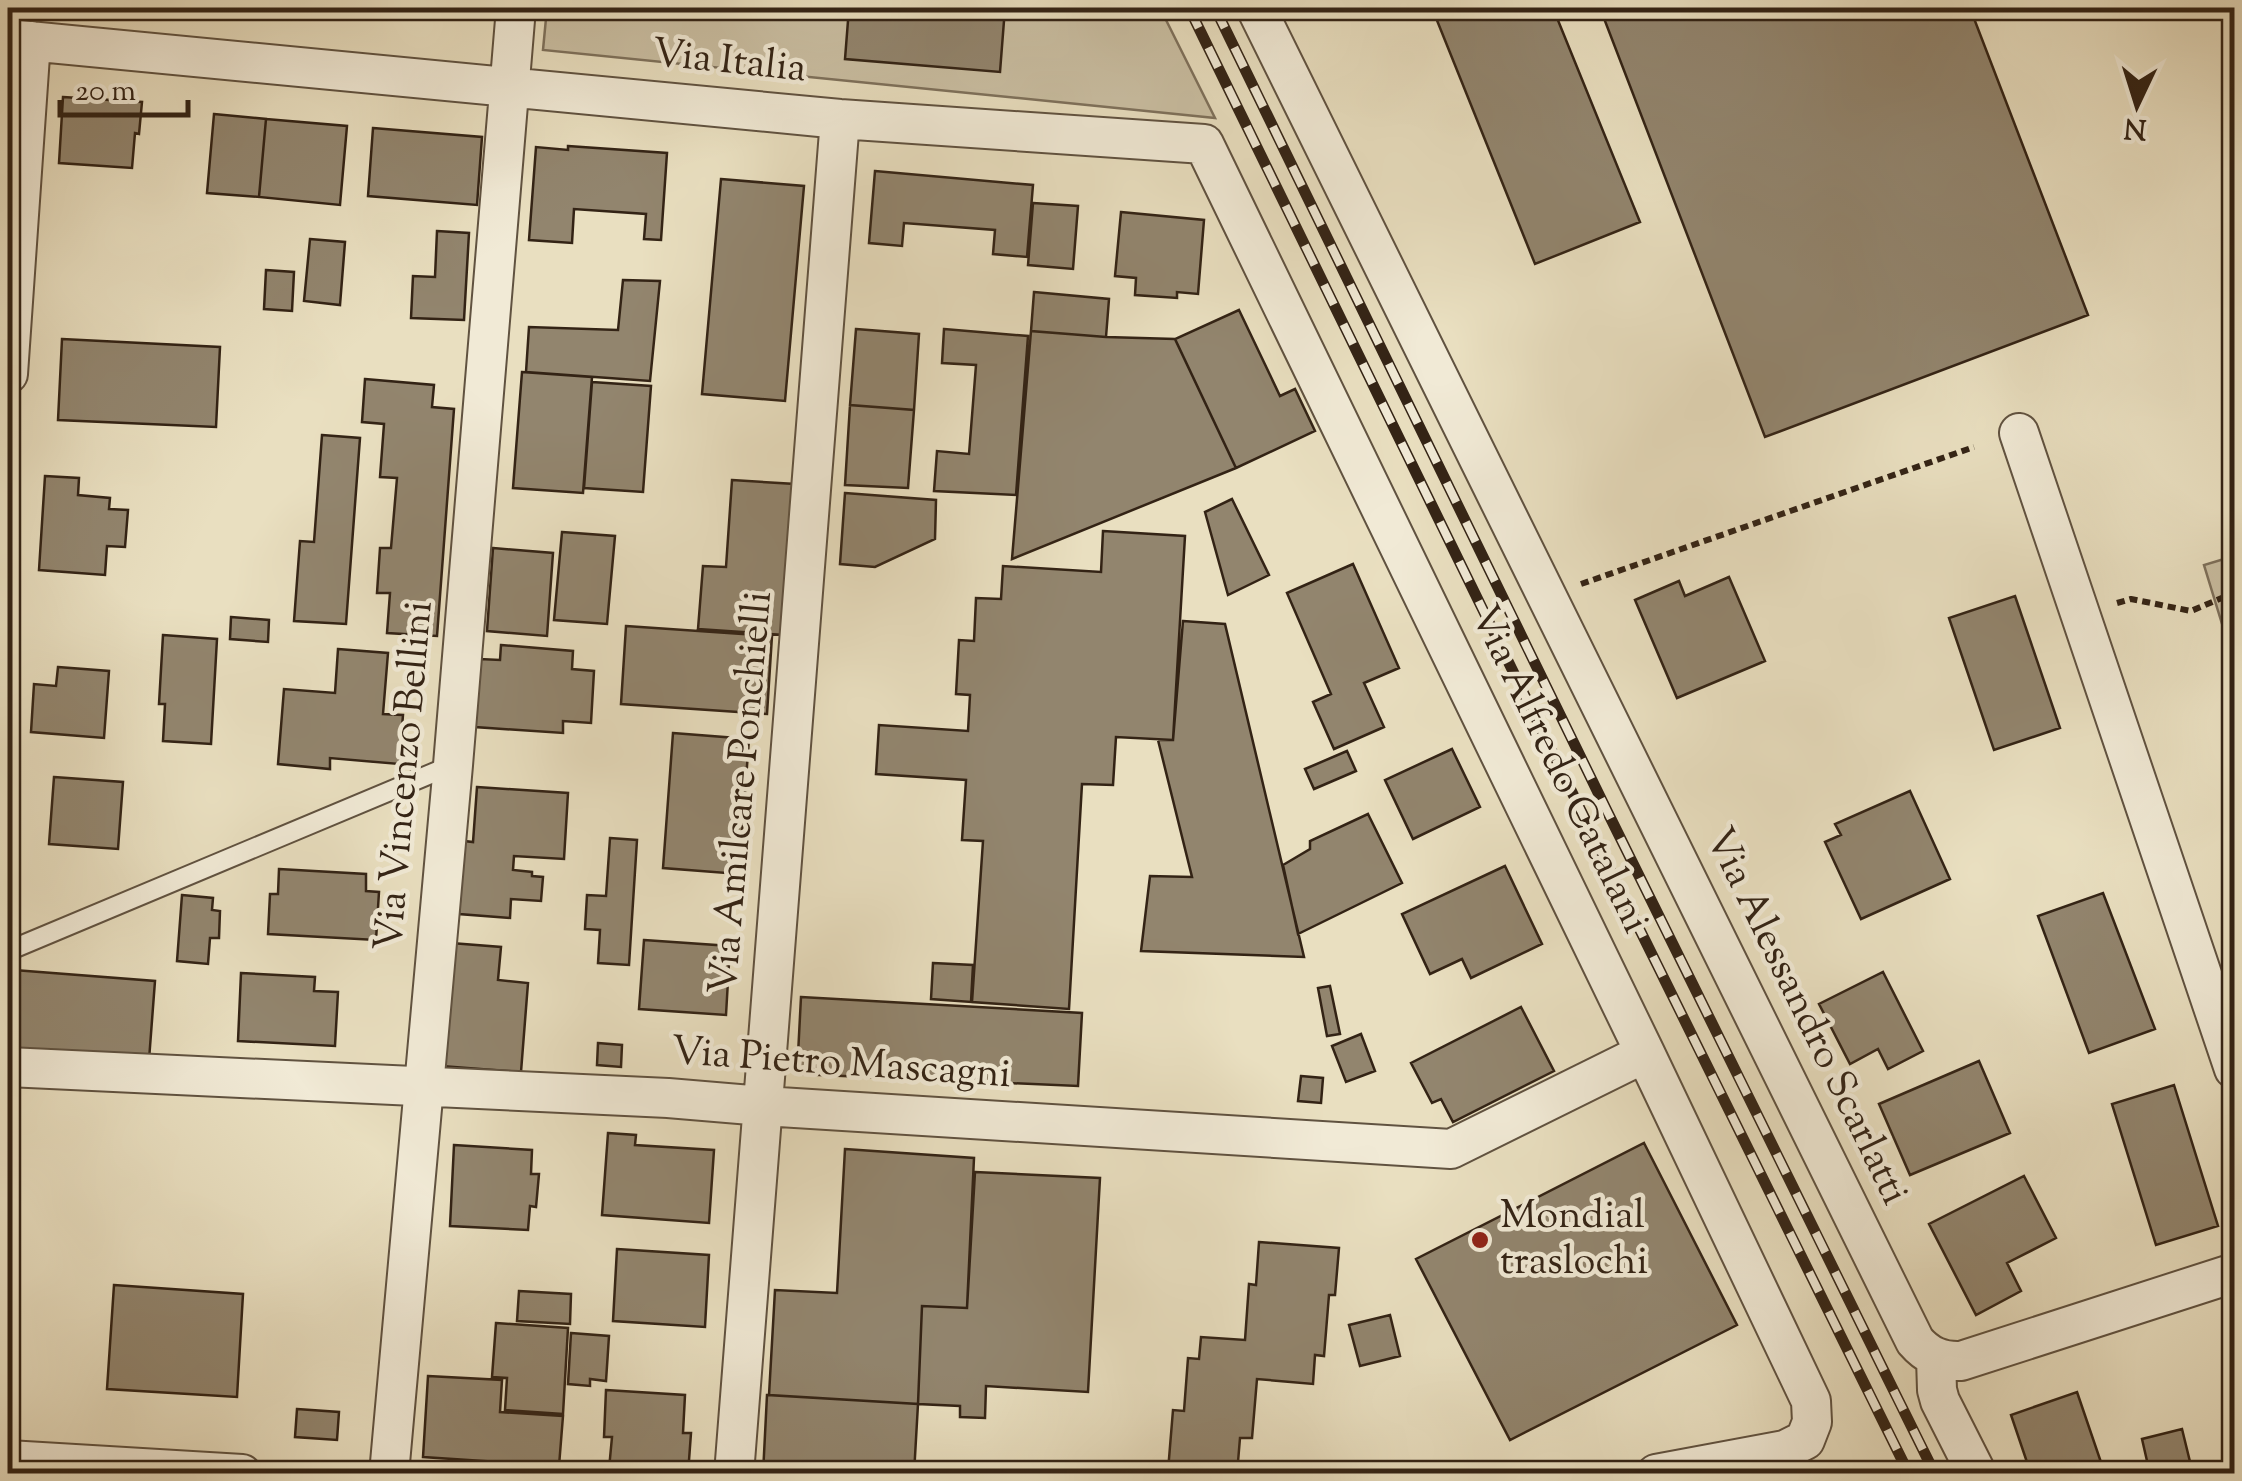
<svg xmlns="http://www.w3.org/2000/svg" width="2242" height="1481" viewBox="0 0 2242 1481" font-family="'Sorts Mill Goudy',serif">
<rect width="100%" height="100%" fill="#e9dfc0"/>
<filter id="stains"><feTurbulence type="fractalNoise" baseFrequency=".002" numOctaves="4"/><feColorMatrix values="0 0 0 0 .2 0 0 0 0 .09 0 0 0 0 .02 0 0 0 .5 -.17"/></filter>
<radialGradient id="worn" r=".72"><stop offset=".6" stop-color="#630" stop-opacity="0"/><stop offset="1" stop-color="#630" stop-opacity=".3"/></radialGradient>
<path fill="#cabfa3" stroke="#7e715c" stroke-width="2.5" d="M547,8H1160L1215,118L543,50Z
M2234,556V663L2204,565Z"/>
<path fill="#92856e" stroke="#332315" stroke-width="2.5" d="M849,8H1005L1000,72L845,59Z
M1432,8H1553L1640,222L1535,264Z
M1600,8H1970L2088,315L1765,437Z
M63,97L142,102L139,134L135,133L132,168L59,163Z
M214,114L266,119L259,197L207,193Z
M266,119L347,126L340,205L259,197Z
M373,128L482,137L477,205L368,196Z
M568,146L667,153L661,240L644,239L646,214L574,209L572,243L529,240L536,147L568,150Z
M875,171L1033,185L1027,257L993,254L995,230L904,223L902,246L869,243Z
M721,179L804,186L785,401L702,394Z
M1033,203L1078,206L1073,269L1028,265Z
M1121,212L1204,220L1198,294L1177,292V298L1135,295L1136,278L1115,276Z
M437,231L469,233L464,320L411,318L413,276L435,277Z
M310,239L345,242L340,305L304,301Z
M266,270L294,272L292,311L264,309Z
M623,280L660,281L650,381L526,372L529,327L618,330Z
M1034,292L1109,299L1106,337L1031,331Z
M1239,310L1280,396L1295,389L1315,431L1236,468L1175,339Z
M856,329L919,334L914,410L850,405Z
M944,329L1028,336L1016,495L934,491L937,451L969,454L976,365L942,363Z
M1031,331L1106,337L1175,339L1236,468L1012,559Z
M62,339L220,347L216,427L58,420Z
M522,372L592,377L583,493L513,488Z
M365,379L434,385L432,407L454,409L437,636L387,633L390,593H377L380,548H391L397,478L380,477L384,424L362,422Z
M592,382L651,386L643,492L584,488Z
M850,405L914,410L908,488L845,485Z
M322,435L360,438L346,624L294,621L300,541L314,542Z
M45,476L79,478L78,495L110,498L109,509L128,510L125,547L107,546L105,575L39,570Z
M732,480L795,484L785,635L698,629L703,566L726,567Z
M845,493L936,500L935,539L875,567L840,564Z
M1232,499L1269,575L1228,595L1205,512Z
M1103,531L1185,536L1173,740L1116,737L1113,785L1082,784L1069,1009L972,1002L983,841L962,840L966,780L876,774L879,725L968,731L970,695L956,694L959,640L974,641L976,598L1001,599L1003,566L1101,572Z
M562,532L615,536L607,624L554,620Z
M493,548L553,553L547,636L487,631Z
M1353,564L1399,668L1364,683L1384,727L1334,749L1313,702L1331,694L1287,593Z
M1729,577L1765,661L1677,698L1635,600L1679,581L1685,596Z
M2015,596L2060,728L1994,750L1949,618Z
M231,617L269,620L268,642L230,639Z
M1183,621L1225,624L1304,957L1141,951L1150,876L1192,877L1158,740H1173Z
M626,626L772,636L767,714L621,704Z
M163,635L217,639L211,744L163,741L165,704H159Z
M501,645L573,651L572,669L594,671L591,723L563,721V733L475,727L480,659L500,660Z
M338,649L388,653L383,714L403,715L399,764L330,758V769L278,764L284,689L335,693Z
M58,667L109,671L104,738L31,732L34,684L56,686Z
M673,733L749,739L739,874L663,868Z
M1452,749L1480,807L1413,839L1385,780Z
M1347,751L1356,771L1314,789L1305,769Z
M54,777L123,782L118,849L49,844Z
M477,787L568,793L564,859L514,856L513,870L532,872V876L543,877L541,901L511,899L510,918L459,914L464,841L473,842Z
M1910,791L1950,879L1861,919L1825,842L1841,835L1835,824Z
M1368,814L1402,883L1298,934L1283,865L1310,849V841Z
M610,838L637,840L629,965L598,963L600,930L585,929L587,895L606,896Z
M1505,866L1542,944L1471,978L1462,959L1430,974L1402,914Z
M279,869L366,874V891L379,892L376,940L268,934L270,894H278Z
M2103,893L2155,1029L2089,1053L2038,916Z
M182,895L213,898L212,910L220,911L219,938H210L208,964L177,961Z
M644,940L730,946L726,1015L639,1009Z
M451,943L501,947L498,980L528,983L521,1072L441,1066Z
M933,963L973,965L971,1002L931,999Z
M14,970L155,981L149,1060L8,1050Z
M1883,972L1923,1051L1888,1069L1878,1049L1850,1064L1819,1004Z
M241,973L315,977L314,991L338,992L335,1046L238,1041Z
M1330,986L1340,1034L1327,1036L1318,988Z
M801,997L1082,1013L1078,1086L797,1074Z
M1521,1007L1554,1071L1453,1122L1441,1099L1432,1103L1411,1063Z
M1361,1034L1375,1071L1346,1082L1332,1046Z
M598,1043L622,1045L621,1067L597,1065Z
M1979,1061L2010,1133L1910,1175L1879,1104Z
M1301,1076L1323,1078L1321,1103L1298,1101Z
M2174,1085L2218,1226L2156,1245L2112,1104Z
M608,1133L636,1135L635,1145L714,1150L709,1223L602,1215Z
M1644,1143L1737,1325L1510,1440L1416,1259Z
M454,1145L532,1150L531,1174H539L536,1207L530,1206L528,1230L450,1226Z
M845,1149L974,1158L967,1308L922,1306L918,1404L769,1395L775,1290L837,1293Z
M975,1172L1100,1178L1088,1392L986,1386L985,1418L960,1417V1406L918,1404L922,1306L967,1308Z
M2024,1176L2056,1238L2007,1263L2021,1291L1976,1315L1929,1224Z
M1259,1242L1339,1248L1335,1295H1329L1324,1356L1315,1355L1313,1384L1257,1379L1252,1438H1240L1237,1474L1168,1471L1173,1410L1184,1411L1188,1358L1199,1359L1201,1337L1245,1340L1249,1284L1256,1285Z
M617,1249L709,1255L705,1327L613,1321Z
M114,1285L243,1294L237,1397L107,1389Z
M519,1291L571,1294L570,1324L517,1321Z
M1390,1315L1400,1356L1360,1366L1349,1325Z
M496,1323L568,1328L563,1414L505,1410L507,1378L492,1377Z
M571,1333L609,1336L606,1381L590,1379V1386L568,1384Z
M428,1376L502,1380L500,1412L563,1416L559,1466L423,1457Z
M606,1390L685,1395L683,1433H691L688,1474L609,1469L612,1437H604Z
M2077,1392L2105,1474H2031L2011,1415Z
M767,1395L918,1404L914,1474H763Z
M297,1409L339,1412L337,1440L295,1437Z
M2182,1429L2193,1474H2150L2142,1439Z"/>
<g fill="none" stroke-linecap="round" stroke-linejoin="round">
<g stroke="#605240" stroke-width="22">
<path id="lane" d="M8,951L452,765"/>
</g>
<g stroke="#605240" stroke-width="42">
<path id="street" d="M1256,8L1915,1341C1927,1355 1941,1362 1961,1361L2234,1273
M8,39L840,119L1204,144L1645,1053L1811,1401L1812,1422L1805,1440L1785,1450L1656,1474
M8,374L31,41
M2019,433L2234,1069
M8,1067L668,1098L763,1106L1451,1149L1645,1053
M1936,1358L1937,1390L1940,1401L1977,1474
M8,1460L242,1474
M389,1474L453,765L516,8
M734,1474L840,119"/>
</g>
<path stroke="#332315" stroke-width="6" stroke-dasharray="8 5" stroke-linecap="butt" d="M1581,584L1974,447
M2117,603L2131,599L2191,611L2224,597L2234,603"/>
<use href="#lane" stroke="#f1ead6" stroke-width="18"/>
<use href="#street" stroke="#f1ead6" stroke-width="38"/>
<g stroke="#332315" stroke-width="11">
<path id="rail" d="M1189,8L1587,823L1909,1474
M1215,8L1608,813L1935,1474"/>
</g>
<use href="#rail" stroke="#f1ead6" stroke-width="8" stroke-dasharray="22" stroke-linecap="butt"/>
</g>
<circle fill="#8f2418" stroke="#f1ead6" stroke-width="4" cx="1480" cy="1240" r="10"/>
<g text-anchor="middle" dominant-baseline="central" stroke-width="9" stroke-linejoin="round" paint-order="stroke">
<g font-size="40" fill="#332315" stroke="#f1ead6">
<text transform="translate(729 63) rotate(6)">Via Italia</text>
<text transform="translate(1558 770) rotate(64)">Via Alfredo Catalani</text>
<text transform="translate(406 776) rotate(-85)">Via Vincenzo Bellini</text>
<text transform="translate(743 793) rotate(-85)">Via Amilcare Ponchielli</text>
<text transform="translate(1805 1017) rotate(64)">Via Alessandro Scarlatti</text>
<text transform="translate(841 1065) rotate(4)">Via Pietro Mascagni</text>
</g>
<g font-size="40" fill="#332315" stroke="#f1ead6" text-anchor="start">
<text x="1500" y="1217">Mondial<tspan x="1500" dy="46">traslochi</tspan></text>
</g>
</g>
<rect width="2242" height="1481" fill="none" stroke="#e9dfc0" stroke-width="40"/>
<rect x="10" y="10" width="2222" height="1461" fill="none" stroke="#332315" stroke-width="5"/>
<rect x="20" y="20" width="2202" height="1441" fill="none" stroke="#332315" stroke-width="2.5"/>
<g transform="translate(2137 105) rotate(184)" stroke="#f1ead6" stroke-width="8" paint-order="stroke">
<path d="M0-8L18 38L0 25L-18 38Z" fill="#332315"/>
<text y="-15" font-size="28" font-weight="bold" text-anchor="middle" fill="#332315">N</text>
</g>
<path d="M60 100v15h128v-15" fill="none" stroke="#332315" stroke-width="5"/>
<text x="75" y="100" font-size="30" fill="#332315" stroke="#f1ead6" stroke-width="8" paint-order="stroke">20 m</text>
<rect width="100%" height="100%" filter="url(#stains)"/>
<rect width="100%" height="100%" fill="url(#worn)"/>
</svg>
